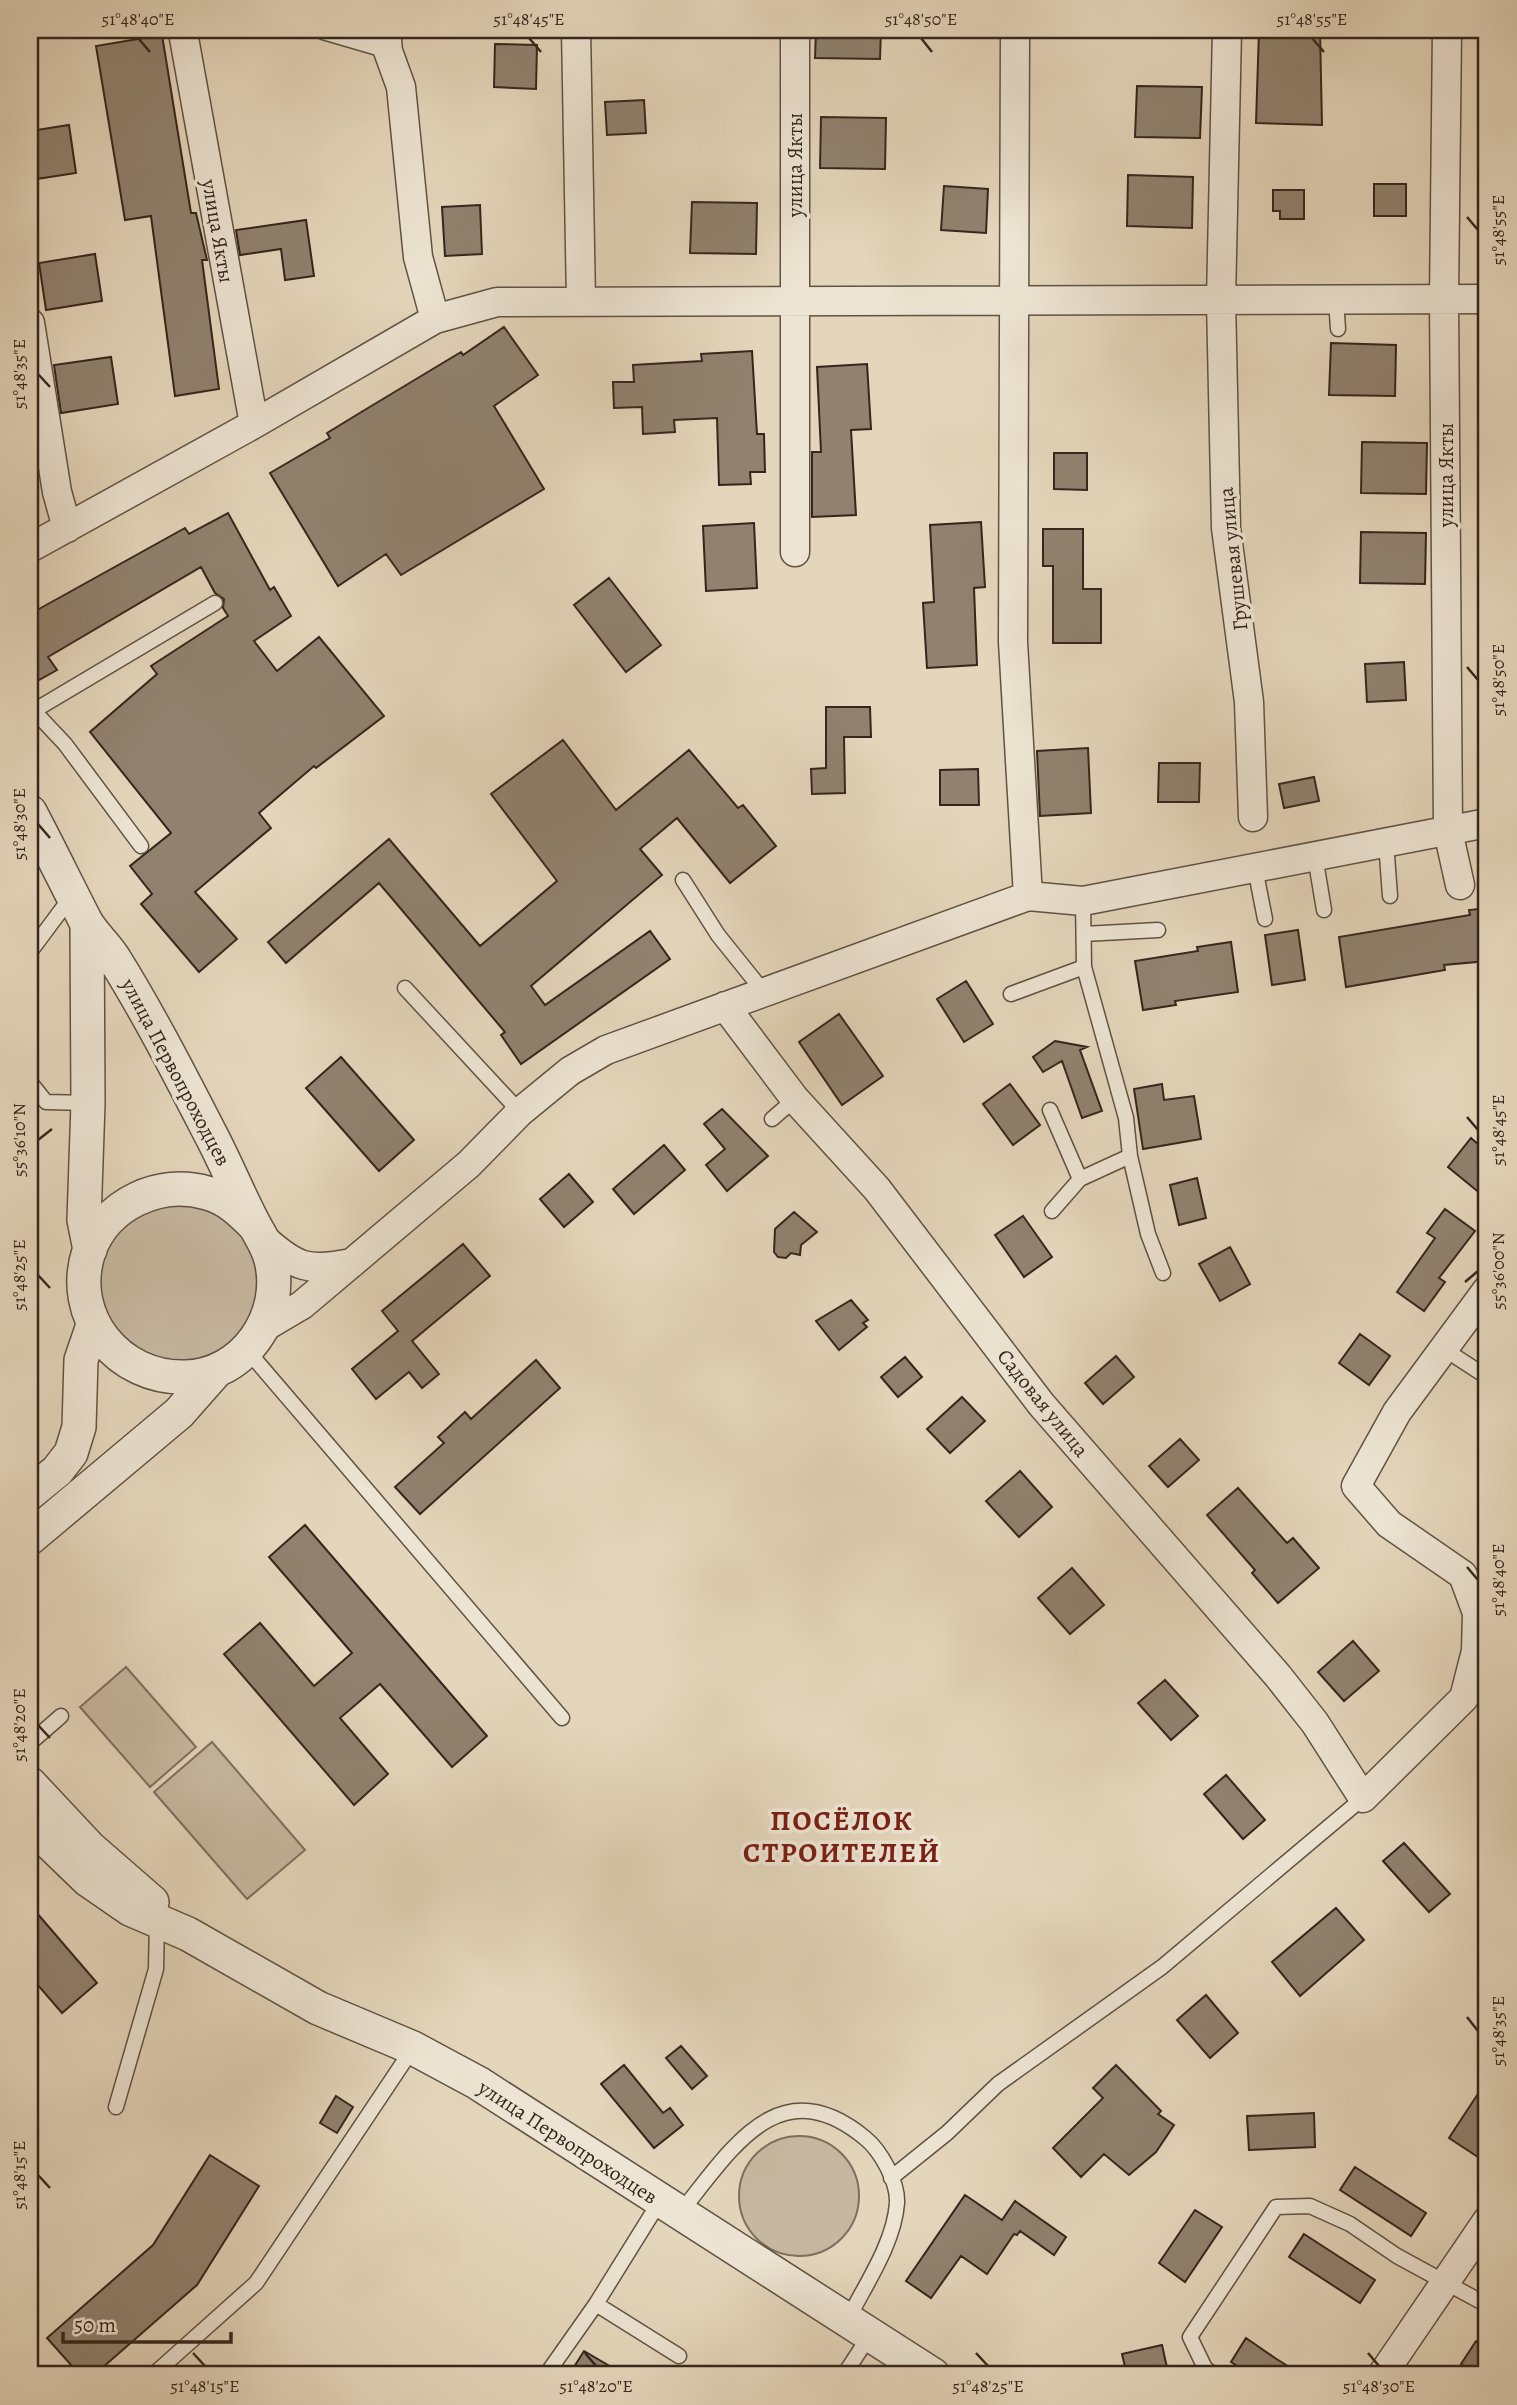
<svg xmlns="http://www.w3.org/2000/svg" width="1517" height="2405" viewBox="0 0 1517 2405" font-family="Alegreya,serif">
<rect width="100%" height="100%" fill="#e4d6bb"/>
<filter id="stains"><feTurbulence type="fractalNoise" baseFrequency=".00286" numOctaves="4"/><feColorMatrix values="0 0 0 0 .2 0 0 0 0 .09 0 0 0 0 .02 0 0 0 .5 -.17"/></filter>
<radialGradient id="worn" r=".72"><stop offset=".6" stop-color="#630" stop-opacity="0"/><stop offset="1" stop-color="#630" stop-opacity=".3"/></radialGradient>
<path fill="#c6b8a0" stroke="#7e6f5e" stroke-width="2" d="M162,1203C171,1203 181,1202 189,1203C236,1207 277,1265 257,1311C252,1323 234,1344 224,1353C215,1360 179,1363 167,1366L117,1339C111,1323 100,1304 97,1288C90,1246 129,1217 162,1203Z
M126,1667L196,1747L150,1787L80,1707Z
M212,1742L305,1850L247,1899L154,1792Z
M739 2196a60 60 0 1 1 120 0a60 60 0 1 1-120 0Z"/>
<path fill="#90826f" stroke="#35261d" stroke-width="2" d="M816,30H881L880,59L815,58Z
M1259,30H1320L1322,125L1256,123Z
M162,35L191,213H196L207,260H202L219,389L175,396L151,216L125,220L96,46Z
M495,44L537,45L536,89L494,87Z
M1137,86L1202,87L1200,138L1135,137Z
M644,100L646,133L607,135L605,102Z
M821,117L886,118L885,169L820,168Z
M69,125L76,173L30,180V131Z
M1128,175L1193,177L1192,228L1127,226Z
M1374,184H1406V216H1374Z
M944,186L988,189L986,233L941,230Z
M1273,190H1304V219H1280V211H1273Z
M692,202L757,203L756,254L690,253Z
M480,205L482,254L445,256L442,207Z
M306,220L314,276L285,280L281,249L240,255L236,230Z
M95,254L102,301L46,310L39,263Z
M504,327L538,375L494,406L544,489L401,575L386,554L338,586L270,473L330,438L327,433L363,411L461,352L463,355Z
M1331,343L1396,345L1395,396L1329,395Z
M752,351L757,434H764L765,472H750L751,484L719,485L717,418L674,420L675,432L643,434L642,407L614,408L613,382H634L633,365L702,361L701,354Z
M111,357L118,404L61,413L54,365Z
M867,364L871,429L851,430L856,515L812,517V452H821L817,367Z
M1362,442L1427,443L1426,494L1361,493Z
M1054,453H1087V490L1054,489Z
M228,513L270,590L274,587L291,616L254,641L277,671L319,637L384,716L316,768L314,766L259,813L271,828L195,892L237,939L199,972L141,904L152,894L130,866L171,833L90,732L157,674L151,666L228,616L223,608L224,599L215,593L201,567L48,657L57,670L30,685V614L185,528L189,534Z
M981,522L985,587L974,588L977,665L927,668L923,603L934,602L930,525Z
M754,523L757,588L706,591L703,526Z
M1043,529H1083V589H1101V643H1053V566H1043Z
M1361,532L1426,533L1425,584L1360,583Z
M609,578L661,645L626,672L574,605Z
M1404,662L1406,700L1367,702L1365,664Z
M826,707H870L871,737H844L845,793L812,794L811,769L826,768Z
M563,740L616,810L689,750L738,808L743,805L776,846L730,883L677,818L640,849L662,875L531,986L545,1005L650,931L670,959L521,1064L501,1035L505,1032L379,883L286,963L268,942L389,839L480,946L557,881L491,794Z
M1088,748L1091,813L1040,816L1037,751Z
M1159,763H1200L1199,802H1158Z
M978,769L979,805H940V770Z
M1314,777L1319,801L1284,808L1279,784Z
M1487,908V961L1444,965L1445,970L1346,987L1339,937L1470,915L1469,910Z
M1298,930L1305,980L1272,985L1265,935Z
M1231,942L1238,992L1175,1001L1176,1005L1143,1010L1135,961L1198,951L1197,947Z
M966,981L993,1024L964,1042L937,999Z
M839,1014L883,1076L842,1105L799,1042Z
M1055,1041L1087,1047L1080,1050L1102,1111L1082,1118L1062,1061L1043,1072L1033,1057Z
M341,1057L414,1140L379,1171L306,1088Z
M1010,1084L1040,1125L1013,1145L983,1104Z
M1162,1084L1164,1100L1194,1096L1201,1139L1143,1149L1134,1089Z
M722,1109L768,1156L727,1191L706,1165L725,1149L704,1124Z
M1471,1138L1487,1152V1199L1448,1167Z
M664,1145L685,1170L634,1214L613,1189Z
M569,1174L593,1202L564,1227L540,1199Z
M1197,1178L1206,1218L1179,1225L1170,1185Z
M1445,1209L1475,1231L1439,1278L1445,1282L1424,1311L1397,1292L1435,1238L1427,1233Z
M794,1212L817,1232L801,1245L800,1255L791,1253L786,1258L778,1257L774,1252L775,1229Z
M1023,1216L1052,1257L1024,1277L995,1235Z
M463,1244L490,1276L412,1341L439,1374L422,1388L409,1372L376,1399L352,1369L398,1331L382,1311Z
M1230,1247L1250,1284L1220,1301L1199,1264Z
M851,1300L868,1320L863,1323L867,1327L839,1350L816,1321Z
M1360,1334L1390,1356L1369,1385L1339,1363Z
M1116,1356L1134,1377L1103,1404L1085,1383Z
M905,1357L922,1377L898,1397L881,1377Z
M536,1360L560,1388L420,1514L395,1487L444,1443L438,1437L465,1412L471,1419Z
M962,1397L985,1421L950,1453L927,1429Z
M1180,1439L1199,1460L1168,1487L1149,1466Z
M1020,1471L1052,1507L1019,1537L986,1501Z
M1238,1488L1287,1543L1293,1538L1319,1568L1278,1603L1252,1573L1255,1570L1207,1515Z
M305,1525L487,1736L452,1767L380,1684L340,1718L388,1774L354,1805L224,1654L260,1623L314,1686L352,1653L269,1557Z
M1072,1568L1104,1605L1070,1634L1038,1598Z
M1353,1641L1379,1671L1344,1701L1318,1672Z
M1165,1680L1198,1716L1171,1740L1138,1703Z
M1226,1775L1265,1820L1243,1839L1204,1794Z
M1404,1843L1450,1894L1429,1912L1383,1861Z
M30,1905L97,1983L62,2013L30,1976Z
M1336,1908L1364,1940L1300,1996L1272,1962Z
M1206,1995L1238,2033L1210,2058L1177,2020Z
M681,2046L707,2076L692,2089L666,2058Z
M624,2065L663,2113L670,2108L683,2125L654,2148L601,2084Z
M1116,2065L1161,2111L1158,2114L1174,2125L1156,2152L1129,2175L1104,2154L1081,2177L1053,2148L1103,2098L1093,2088Z
M1487,2080V2163L1449,2138Z
M336,2096L353,2107L337,2133L320,2123Z
M1314,2113L1315,2147L1249,2150L1247,2116Z
M210,2155L259,2186L197,2285L94,2375H80L47,2338L153,2245Z
M1355,2167L1426,2213L1411,2236L1340,2190Z
M965,2195L1002,2220L1015,2201L1066,2237L1054,2255L1020,2231L1017,2235L1014,2234L987,2274L961,2256L931,2298L906,2281Z
M1195,2210L1222,2227L1185,2282L1159,2263Z
M1304,2234L1375,2280L1360,2303L1289,2257Z
M1246,2338L1275,2358L1302,2375H1251L1231,2362Z
M1476,2341L1487,2348V2375H1478L1461,2364Z
M1162,2345L1168,2372L1127,2375L1122,2354Z
M584,2351L625,2375H569Z"/>
<g fill="none" stroke-linecap="round" stroke-linejoin="round">
<g stroke="#615244" stroke-width="17">
<path id="service" d="M323,32L388,51
M1336,300L1338,329
M34,711L65,744L141,846
M30,713L215,603
M1386,842L1390,896
M1315,856L1324,910
M1255,868L1265,919
M683,880L718,935L763,991
M1084,934L1158,930
M30,952L71,897
M405,988L520,1112
M1011,994L1084,967
M30,1082L46,1102L88,1103
M1050,1110L1080,1179L1130,1156L1126,1118L1084,967L1083,901
M772,1119L795,1099
M1130,1156L1148,1234L1163,1273
M1052,1211L1080,1179
M1444,1349L1487,1377
M247,1350L562,1718
M1471,1596L1487,1576
M1464,1698L1487,1689
M30,1743L61,1716
M116,2107L156,1969L157,1921
M891,2178L947,2133L998,2084L1162,1967L1363,1798
M660,2201L596,2304L679,2356
M680,2213C731,2150 779,2067 865,2138C881,2151 898,2182 897,2203C894,2244 865,2285 847,2321
M153,2375L256,2283L413,2048
M546,2375L596,2304
M844,2375L870,2335
M1214,2375L1205,2368L1190,2337L1276,2207L1310,2206L1350,2224L1397,2256L1487,2305"/>
</g>
<g stroke="#615244" stroke-width="31">
<path id="minor" d="M386,30L388,51L401,87L418,257L435,319
M576,30L581,301
M1015,30L1013,642L1028,896
M1227,30L1221,300L1226,528L1249,702L1253,817
M1447,30L1444,299L1448,831L1460,885
M184,38L254,424
M30,323L57,492L67,528
M30,548L254,424L435,319L497,302L1487,299
M795,552V30
M725,1006L795,1099L877,1189L1041,1404L1278,1676L1315,1723L1363,1798L1464,1698L1476,1651L1477,1613L1463,1575L1389,1524L1356,1486L1397,1412L1487,1290
M262,1237C296,1268 308,1272 352,1263
M263,1328L302,1305L469,1164L520,1112L570,1071L606,1050L1028,896L1083,901L1487,823
M1382,2375L1487,2221"/>
</g>
<g stroke="#615244" stroke-width="36">
<path id="tertiary" d="M30,812C49,848 67,885 86,922C94,936 107,946 115,960C151,1018 182,1079 213,1139C228,1168 240,1198 255,1226C261,1237 268,1247 271,1260C285,1315 244,1376 185,1377C119,1379 67,1317 89,1251C106,1204 160,1179 207,1193C227,1198 241,1212 255,1226
M87,924L88,1103L84,1220L90,1250
M30,1493L57,1471L71,1453L79,1427L81,1360L93,1325
M30,1538L179,1413L216,1371
M30,1784L90,1848L152,1902
M30,1824L88,1880L130,1909L188,1934L318,2008L413,2048L478,2083L933,2375"/>
</g>
<use href="#service" stroke="#ede4d3" stroke-width="14"/>
<use href="#minor" stroke="#ede4d3" stroke-width="28"/>
<use href="#tertiary" stroke="#ede4d3" stroke-width="33"/>
</g>
<path fill="none" stroke="#35261d" stroke-width="2.5" d="M138,38L150,52M529,38L541,52M921,38L932,52M1312,38L1324,52M1467,217L1478,230M38,374L50,387M1467,667L1478,680M38,824L50,838M1467,1117L1478,1130M38,1140L52,1129M38,1275L50,1288M1465,1282L1478,1271M1467,1567L1478,1580M38,1725L50,1738M1467,2017L1478,2031M38,2175L50,2188M193,2353L205,2366M585,2353L596,2366M976,2353L988,2366M1368,2353L1379,2366"/>
<g text-anchor="middle" dominant-baseline="central" stroke-width="7" stroke-linejoin="round" paint-order="stroke">
<g font-size="21" fill="#35261d" stroke="#ede4d3">
<text transform="translate(795 165) rotate(-90)">улица Якты</text>
<text transform="translate(218 231) rotate(80)">улица Якты</text>
<text transform="translate(1446 475) rotate(-90)">улица Якты</text>
<text transform="translate(1233 559) rotate(-96)">Грушевая улица</text>
<text transform="translate(176 1072) rotate(62)">улица Первопроходцев</text>
<text transform="translate(1043 1403) rotate(51)">Садовая улица</text>
<text transform="translate(568 2142) rotate(33)">улица Первопроходцев</text>
</g>
<g font-size="28" font-weight="bold" letter-spacing="2" fill="#7a1f14" stroke="#ede4d3">
<text x="842" y="1821">ПОСЁЛОК<tspan x="842" dy="32">СТРОИТЕЛЕЙ</tspan></text>
</g>
</g>
<rect width="1517" height="2405" fill="none" stroke="#e4d6bb" stroke-width="77"/>
<path d="M63 2332v10h168v-10" fill="none" stroke="#35261d" stroke-width="3.5"/>
<text x="74" y="2332" font-size="21" fill="#35261d" stroke="#ede4d3" stroke-width="5" paint-order="stroke">50 m</text>
<rect x="38" y="38" width="1440" height="2328" fill="none" stroke="#35261d" stroke-width="2.5"/>
<g font-size="18" text-anchor="middle" fill="#35261d">
<text x="138" y="25">51°48'40"E</text>
<text x="529" y="25">51°48'45"E</text>
<text x="921" y="25">51°48'50"E</text>
<text x="1312" y="25">51°48'55"E</text>
<text transform="translate(1498 230) rotate(-90)" y="6">51°48'55"E</text>
<text transform="translate(19 374) rotate(-90)" y="6">51°48'35"E</text>
<text transform="translate(1498 680) rotate(-90)" y="6">51°48'50"E</text>
<text transform="translate(19 824) rotate(-90)" y="6">51°48'30"E</text>
<text transform="translate(1498 1130) rotate(-90)" y="6">51°48'45"E</text>
<text transform="translate(19 1140) rotate(-90)" y="6">55°36'10"N</text>
<text transform="translate(1498 1271) rotate(-90)" y="6">55°36'00"N</text>
<text transform="translate(19 1275) rotate(-90)" y="6">51°48'25"E</text>
<text transform="translate(1498 1580) rotate(-90)" y="6">51°48'40"E</text>
<text transform="translate(19 1725) rotate(-90)" y="6">51°48'20"E</text>
<text transform="translate(1498 2031) rotate(-90)" y="6">51°48'35"E</text>
<text transform="translate(19 2175) rotate(-90)" y="6">51°48'15"E</text>
<text x="205" y="2392">51°48'15"E</text>
<text x="596" y="2392">51°48'20"E</text>
<text x="988" y="2392">51°48'25"E</text>
<text x="1379" y="2392">51°48'30"E</text>
</g>
<rect width="100%" height="100%" filter="url(#stains)"/>
<rect width="100%" height="100%" fill="url(#worn)"/>
</svg>
